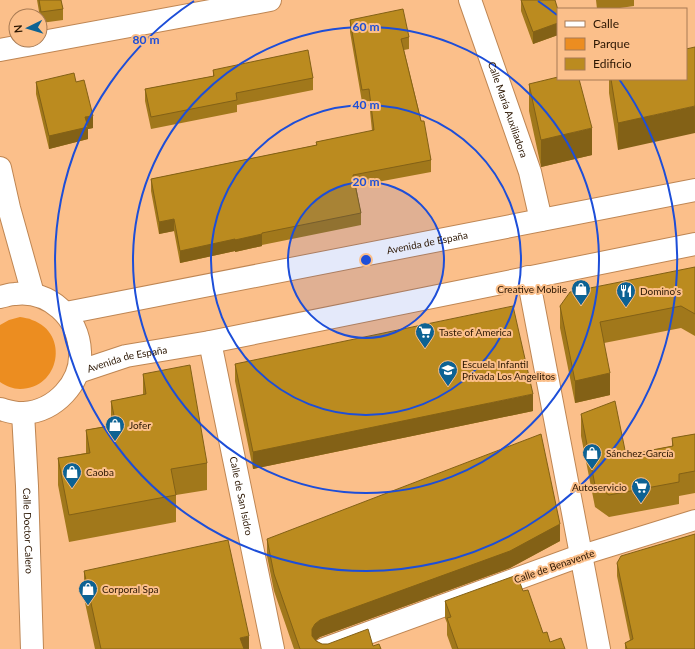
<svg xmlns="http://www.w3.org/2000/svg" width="695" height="649" viewBox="0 0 695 649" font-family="Lato,sans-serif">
<rect width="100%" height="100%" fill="#fbbf8a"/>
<path fill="#ec8d20" d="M20,317C24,318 29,318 32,320C70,333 60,389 20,389C13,389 6,386 0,382V325L9,320Z"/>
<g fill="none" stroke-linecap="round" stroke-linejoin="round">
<g stroke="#bf8653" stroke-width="22">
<path id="pedestrian" d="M582,555L695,520"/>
</g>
<g stroke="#bf8653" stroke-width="24">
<g id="minor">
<path id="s1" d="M470,0L530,172L541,220"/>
<path d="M0,50L270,0"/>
<path d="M528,277L599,649"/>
<path id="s2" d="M210,342L273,649"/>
<path id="s3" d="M23,413L27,486L32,649"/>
<path d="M324,649L582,555"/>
</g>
</g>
<g stroke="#bf8653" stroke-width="24">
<g id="tertiary">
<path d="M0,168L9,208L33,294"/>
<path d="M0,297C5,296 10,294 15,294C49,290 79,317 80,352C82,383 55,411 24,413C16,414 8,411 0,409"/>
<path id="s4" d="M66,313L695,190"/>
<path id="s5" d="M78,372L126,356L210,342L695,244"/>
</g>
</g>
<use href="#pedestrian" stroke="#fff" stroke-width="20"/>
<use href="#minor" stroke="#fff" stroke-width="22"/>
<use href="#tertiary" stroke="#fff" stroke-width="22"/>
</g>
<path fill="#a1781b" d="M37,0H61L63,9V20L41,23Z
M521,0L558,10V35L533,44L521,11Z
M596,0H634V6L613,9H597Z
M350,20L409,37V49L404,50L431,160V172L356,186L361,213V225L262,245V246L235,252V251L180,263L174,231L159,234L151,191V179L316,145V142L372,131L369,101L362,102L350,32Z
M213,70L313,78V90L237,105V112L151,129L145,101V89L213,76Z
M609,79H686L618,150L609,93Z
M36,82H76L93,128L88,129V139L49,149L36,94Z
M529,84L592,155L541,167L529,111Z
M695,267V336L681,328L604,343L610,395L575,403L560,328V306Z
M235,364L533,411L253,469L235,381Z
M143,374L207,463V490L176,495V522L69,542L58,485V458L86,453V430L111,425V401L143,395Z
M581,414L626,455L672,446V438L695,434V493L679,496V504L609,517L595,507L581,436Z
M267,539L560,541L510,568L320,637L315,640L322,644L373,646L381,649H294L274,591L267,556Z
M617,563L695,649H625V643L630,640L617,576Z
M84,571L249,649H95L84,598Z
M523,591L543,633L550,642L565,649H452L447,635V623L445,618V601Z"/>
<path fill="#836116" d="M558,23V35L533,44V32Z
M695,106V133L618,150V123Z
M93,116V128L88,129V139L49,149V136L85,117Z
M592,128V155L541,167V140Z
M174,219V231L159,234V222Z
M262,234V246L235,252V240Z
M235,239V251L180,263V251Z
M610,373V395L575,403V381Z
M533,394V411L253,469V452Z
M560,524V541L510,568L320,637L315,641L312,646V629L315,624L320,620Z
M249,636V649H240V638Z"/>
<path fill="#bb8b1f" stroke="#836116" d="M39,0H61L63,9L41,12Z
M521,0H555L558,10V23L533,32Z
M403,9L409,37L401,39L421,121H424L431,160L353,175L361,213L262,233V234L235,240V239L180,251L174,219L159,222L151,179L317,145L316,142L374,130L369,89L362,90L350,20Z
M695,47V106L618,123L611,79H686V49Z
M308,50L313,78L236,93L237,100L151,117L145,89L214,76L213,70Z
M74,73L76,82L84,80L93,116L85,117L88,127L49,136L36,82Z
M558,77V79H579L592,128L541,140L529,84Z
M695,267V314L681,306L600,322L610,373L575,381L560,306L570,292Z
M513,306L533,394L253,452L235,364Z
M190,365L207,463L171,469L176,495L69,515L58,458L90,453L86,430L116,425L111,401L146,394L143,374Z
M615,401L626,455L673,446L672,438L695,434V471L679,474V482L609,495L595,485L581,414Z
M541,434L560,524L510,551L320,620L315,624L312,629V636L316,641L322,644H328L368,629L373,646L379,644L381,649H300L274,574L267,539Z
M695,534V649H627L625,643L633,639L617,563L621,556Z
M228,540L249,636L240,638L244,649H101L84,571Z
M517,575L523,591L528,590L543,633L547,632L550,642L561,638L565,649H458L447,618L451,617L445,601Z"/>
<circle cx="366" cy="260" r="78" fill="#1d4ed8" fill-opacity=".12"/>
<g fill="none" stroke="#1d4ed8" stroke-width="2">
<circle cx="366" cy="260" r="78"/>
<circle cx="366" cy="260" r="155"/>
<circle cx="366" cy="260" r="233"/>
<path d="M538 1A311 311 0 0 1 557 15M619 79A311 311 0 1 1 194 1"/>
</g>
<defs>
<g id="shop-pin" transform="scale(1)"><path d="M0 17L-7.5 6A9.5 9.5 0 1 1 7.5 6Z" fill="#0d6293" stroke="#fbbf8a"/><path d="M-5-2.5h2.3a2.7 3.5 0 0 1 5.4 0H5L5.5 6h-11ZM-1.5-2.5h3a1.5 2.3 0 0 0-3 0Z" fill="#fff"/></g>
<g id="restaurant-pin" transform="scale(1)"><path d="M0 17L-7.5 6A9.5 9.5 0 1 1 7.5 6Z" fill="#0d6293" stroke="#fbbf8a"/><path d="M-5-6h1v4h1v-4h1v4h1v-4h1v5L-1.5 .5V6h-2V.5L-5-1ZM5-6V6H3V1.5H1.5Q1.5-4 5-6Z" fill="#fff"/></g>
<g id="supermarket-pin" transform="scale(1)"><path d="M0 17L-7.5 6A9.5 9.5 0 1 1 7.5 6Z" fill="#0d6293" stroke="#fbbf8a"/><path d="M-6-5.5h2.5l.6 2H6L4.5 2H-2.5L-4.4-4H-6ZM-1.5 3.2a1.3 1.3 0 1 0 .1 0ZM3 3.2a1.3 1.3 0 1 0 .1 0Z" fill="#fff"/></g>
<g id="school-pin" transform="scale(1)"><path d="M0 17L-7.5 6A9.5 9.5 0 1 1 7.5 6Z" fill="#0d6293" stroke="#fbbf8a"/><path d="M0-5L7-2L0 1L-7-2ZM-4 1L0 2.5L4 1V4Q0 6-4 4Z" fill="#fff"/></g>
</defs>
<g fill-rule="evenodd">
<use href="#shop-pin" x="581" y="289"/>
<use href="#restaurant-pin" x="626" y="291"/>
<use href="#supermarket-pin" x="425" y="332"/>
<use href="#school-pin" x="448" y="370"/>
<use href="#shop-pin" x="115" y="425"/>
<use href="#shop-pin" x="592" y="453"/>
<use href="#shop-pin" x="72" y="472"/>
<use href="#supermarket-pin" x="641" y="487"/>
<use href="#shop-pin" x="88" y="589"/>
</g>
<g text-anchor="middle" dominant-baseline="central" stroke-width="4" stroke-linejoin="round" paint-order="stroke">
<g font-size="10" fill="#2b1602" stroke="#fbbf8a">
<text stroke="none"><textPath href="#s1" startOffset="116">Calle María Auxiliadora</textPath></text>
<text stroke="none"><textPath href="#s4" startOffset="368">Avenida de España</textPath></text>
<text stroke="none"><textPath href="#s5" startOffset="51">Avenida de España</textPath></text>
<text stroke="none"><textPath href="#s2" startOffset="157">Calle de San Isidro</textPath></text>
<text stroke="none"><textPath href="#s3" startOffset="118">Calle Doctor Calero</textPath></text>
<text transform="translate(554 566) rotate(-19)">Calle de Benavente</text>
</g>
<g font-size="10" fill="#2b1602" stroke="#fbbf8a" text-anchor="start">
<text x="567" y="289" text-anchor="end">Creative Mobile</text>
<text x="640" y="291">Domino's</text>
<text x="439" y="332">Taste of America</text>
<text x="462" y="364">Escuela Infantil<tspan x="462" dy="12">Privada Los Angelitos</tspan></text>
<text x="129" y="425">Jofer</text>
<text x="606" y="453">Sánchez-García</text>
<text x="86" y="472">Caoba</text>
<text x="627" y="487" text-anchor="end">Autoservicio</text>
<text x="102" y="589">Corporal Spa</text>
</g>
</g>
<circle cx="366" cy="260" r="6" fill="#1d4ed8" stroke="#fbbf8a" stroke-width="2"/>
<g font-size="12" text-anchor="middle" font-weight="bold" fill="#1d4ed8" stroke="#fbbf8a" stroke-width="4" stroke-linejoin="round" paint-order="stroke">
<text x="366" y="31">60 m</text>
<text x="146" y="44">80 m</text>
<text x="366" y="109">40 m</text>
<text x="366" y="186">20 m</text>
</g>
<rect x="557" y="8" width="130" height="72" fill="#fbbf8a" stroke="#a87b54"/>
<rect x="565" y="21" width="20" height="6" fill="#ffffff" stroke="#a87b54"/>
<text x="593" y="28" font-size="12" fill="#2b1602">Calle</text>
<rect x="565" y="38" width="20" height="12" fill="#ec8d20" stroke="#a87b54"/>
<text x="593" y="48" font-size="12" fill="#2b1602">Parque</text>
<rect x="565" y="58" width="20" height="12" fill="#bb8b1f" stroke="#a87b54"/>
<text x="593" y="68" font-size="12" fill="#2b1602">Edificio</text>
<g transform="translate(28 28) rotate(265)"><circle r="19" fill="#fbbf8a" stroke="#a87b54"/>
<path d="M0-3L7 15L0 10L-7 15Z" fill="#0d6293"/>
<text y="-6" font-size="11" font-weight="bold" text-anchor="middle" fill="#2b1602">N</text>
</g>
</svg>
